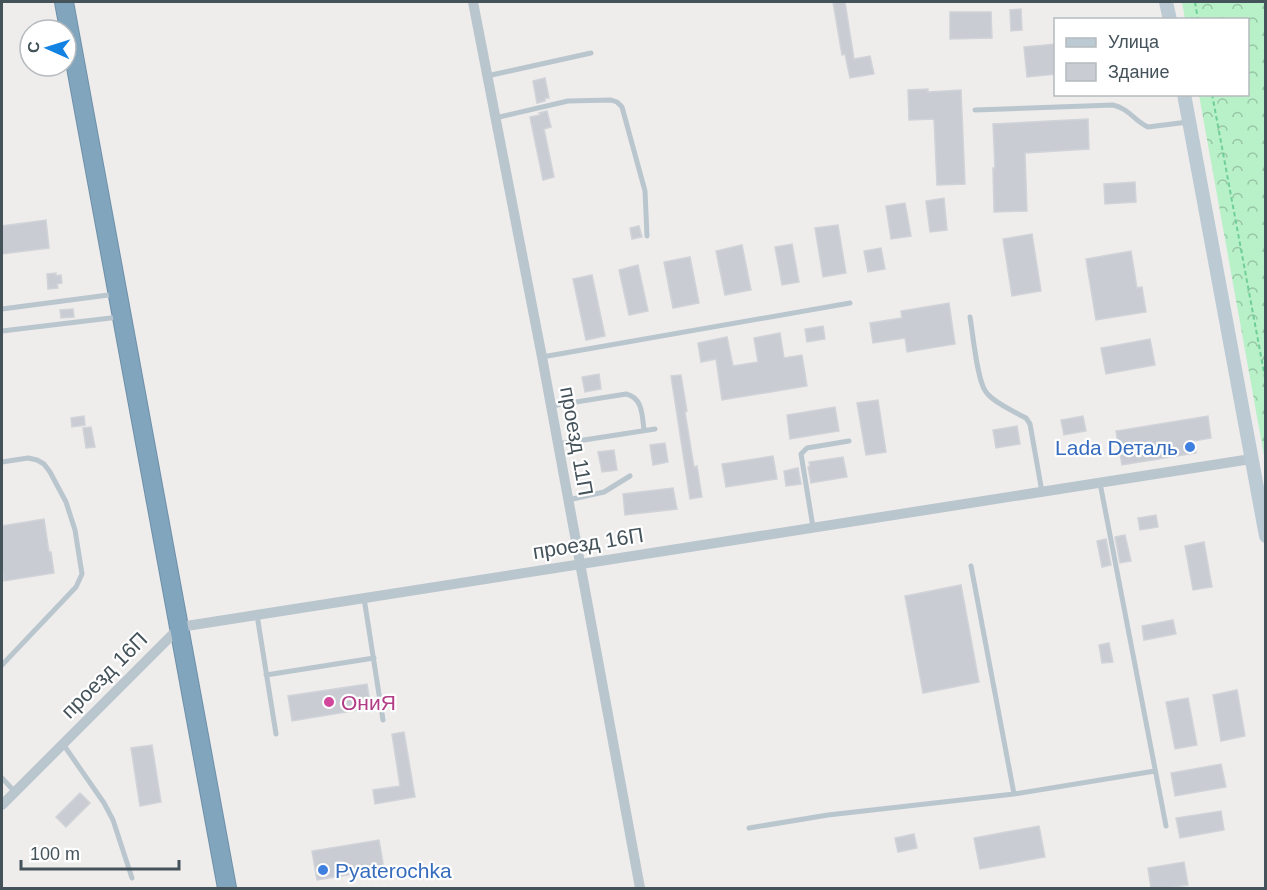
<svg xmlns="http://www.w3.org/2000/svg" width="1267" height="890" viewBox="0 0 1267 890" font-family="Arial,sans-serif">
<defs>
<pattern id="forest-crowns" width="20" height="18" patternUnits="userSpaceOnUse" patternTransform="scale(1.5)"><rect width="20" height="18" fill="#b8f0c8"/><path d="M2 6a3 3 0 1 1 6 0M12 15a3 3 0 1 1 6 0" fill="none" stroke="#97c5a5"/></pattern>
</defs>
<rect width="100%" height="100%" fill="#efecec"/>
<path fill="url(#forest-crowns)" d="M1182,2H1265V461L1199,95L1248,94V20L1185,19Z"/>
<path fill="#c9ccd2" stroke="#d0d3d8" stroke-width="1.5" d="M833,2H845L854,59L870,56L874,74L850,78L845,54L842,55Z
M1021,9L1022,30L1011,31L1010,10Z
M950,12H991L992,38L950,39Z
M1056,44V74L1027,77L1024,47Z
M545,78L549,98H545V101L537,103L533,81Z
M928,89V92L961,90L965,184L937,185L934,119L909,120L908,90Z
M547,111L551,127L544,129L554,177L543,180L530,117L540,115L539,113Z
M1088,119L1089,149L1025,153L1027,211L994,212L993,168H995L993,124Z
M1135,182L1136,202L1105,204L1104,184Z
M944,198L947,230L930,232L926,201Z
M905,203L911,236L891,239L886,206Z
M46,220L49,248L2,254V226Z
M838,225L846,273L823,277L815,228Z
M639,226L642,237L632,239L630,228Z
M1032,234L1041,291L1012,296L1003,239Z
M792,244L799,282L782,285L775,247Z
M742,245L751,290L725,295L716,251Z
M881,248L885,269L868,272L864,251Z
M1131,251L1137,288L1142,287L1146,312L1096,320L1086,259Z
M690,257L699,303L673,308L664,262Z
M638,265L648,311L629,315L619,270Z
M56,273V276L61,275L62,283L57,284L58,288L48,289L47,274Z
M592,275L605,336L586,340L573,279Z
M949,303L955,344L907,352L905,338L873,343L870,323L902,318L901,311Z
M73,309L74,317L61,318L60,310Z
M823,326L825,339L807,342L805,329Z
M780,333L784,358L802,355L807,386L722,400L716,359L701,362L698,343L727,337L733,366L758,362L754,338Z
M1150,339L1155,365L1106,374L1101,348Z
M599,374L601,389L585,392L582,377Z
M681,375L687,411L685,412L694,467L697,466L702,497L690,499L671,376Z
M878,400L886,452L866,455L857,403Z
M835,407L839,431L790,439L787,415Z
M84,416L85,425L72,427L71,418Z
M1083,416L1086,431L1064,435L1061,420Z
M1208,416L1211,438L1194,441L1196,453L1122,465L1116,431Z
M1017,426L1020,444L996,448L993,430Z
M91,427L95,447L86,448L83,428Z
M665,443L668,462L653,465L650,445Z
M614,450L617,470L602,472L598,452Z
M773,456L777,479L726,487L722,464Z
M843,457L847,477L811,483L808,467L810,466L809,462Z
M798,468L801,484L786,486L784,471Z
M673,488L677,509L625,515L623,494Z
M1156,515L1158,527L1140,530L1138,518Z
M44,519L49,552H51L54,573L4,581L2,564V526Z
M1125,535L1131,561L1120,563L1115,537Z
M1106,539L1111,565L1102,567L1097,541Z
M1204,542L1212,587L1193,590L1185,546Z
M961,585L979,682L923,693L905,596Z
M1173,620L1176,634L1144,640L1142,626Z
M1109,643L1113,662L1102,663L1099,645Z
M367,684L371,708L292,721L288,696Z
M1237,690L1245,736L1221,741L1213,695Z
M1188,698L1197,745L1175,749L1166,702Z
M404,732L415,797L375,804L373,790L400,786L392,734Z
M152,745L161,802L140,806L131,748Z
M1221,764L1226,787L1175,796L1171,773Z
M80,793L90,803L66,827L56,817Z
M1221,811L1224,830L1180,838L1176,818Z
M1039,826L1045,857L980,869L974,838Z
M914,834L917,848L898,852L895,838Z
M379,840L384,869L317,880L312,851Z
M1184,862L1188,885L1167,888H1151L1148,868Z"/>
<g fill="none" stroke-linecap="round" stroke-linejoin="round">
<g stroke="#6d90a9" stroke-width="20">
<path id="highway" d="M64,2L227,888"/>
</g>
<path stroke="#6fcf96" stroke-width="2" stroke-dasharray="4.5 3" stroke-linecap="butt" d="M1195,2L1198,20
M1212,94L1266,383"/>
<path stroke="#bac6cd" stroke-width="5" d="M487,76L591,53
M975,110L1113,105C1128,108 1135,121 1148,127L1188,122
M495,118L568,101L611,100L617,102L622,107L645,191L647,236
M2,309L116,294
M970,317C973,334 977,381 986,392C994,403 1015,412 1026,418L1030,424L1042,492
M2,331L119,317
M542,357L850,303
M551,406L626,394C643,398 642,415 644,430
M558,444L655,429
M2,462L28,458L37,460L44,464L50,472L66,502L75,530L82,574L76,587L2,665
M1100,483L1166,826
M568,500L604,492L630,476
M813,527L801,454L807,448L849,441
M971,566L1014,794
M364,598L383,720
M257,615L276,734
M266,675L374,658
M63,744L104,803L113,820L132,878
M2,778L15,792
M749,828L828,815L1014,794L1155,771"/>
<path stroke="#bac6cd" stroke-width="10" d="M473,2L542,357L640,888
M2,805L180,627L1251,459"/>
<path stroke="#bccad4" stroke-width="14" d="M1166,2L1170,20
M1184,94L1266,536"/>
<use href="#highway" stroke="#82a5be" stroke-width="18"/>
</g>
<g fill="#3f7fe0" stroke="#fff" stroke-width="2">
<circle cx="1190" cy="447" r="6"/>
<circle cx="323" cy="870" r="6"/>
</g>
<circle fill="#d1479c" stroke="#fff" stroke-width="2" cx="329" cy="702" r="6"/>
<g text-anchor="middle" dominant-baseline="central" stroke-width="4.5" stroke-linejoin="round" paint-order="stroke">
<g font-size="21" fill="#44525a" stroke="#fff">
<text transform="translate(577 441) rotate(80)">проезд 11П</text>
<text transform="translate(588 543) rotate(-9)">проезд 16П</text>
<text transform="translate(104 675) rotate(-45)">проезд 16П</text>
</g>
<g font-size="21" fill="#366cbe" stroke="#fff" text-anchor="end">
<text x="1178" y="447">Lada Dеталь</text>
<text x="335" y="870" text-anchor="start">Pyaterochka</text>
</g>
<g font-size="21" fill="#b23c85" stroke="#fff" text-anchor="start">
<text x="341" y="702">ОниЯ</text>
</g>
</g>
<rect width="1267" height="890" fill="none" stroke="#44525a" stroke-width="6"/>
<rect x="1054" y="18" width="195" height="78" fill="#ffffff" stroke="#b4babd" stroke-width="1.5"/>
<rect x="1066" y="38" width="30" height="9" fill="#bccad4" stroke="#b4babd" stroke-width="1.5"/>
<text x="1108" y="48" font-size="18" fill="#44525a">Улица</text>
<rect x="1066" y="63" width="30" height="18" fill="#c9ccd2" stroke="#b4babd" stroke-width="1.5"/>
<text x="1108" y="78" font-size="18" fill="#44525a">Здание</text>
<g transform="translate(48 48) rotate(273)"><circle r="28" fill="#ffffff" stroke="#b4babd" stroke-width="1.5"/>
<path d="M0-4.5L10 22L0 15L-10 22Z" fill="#1282e3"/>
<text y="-9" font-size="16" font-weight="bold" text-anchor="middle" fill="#44525a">С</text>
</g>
<path d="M21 860v9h158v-9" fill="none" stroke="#44525a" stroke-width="3"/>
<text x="30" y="860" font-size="18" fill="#44525a" stroke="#ffffff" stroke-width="4.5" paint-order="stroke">100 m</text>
</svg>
